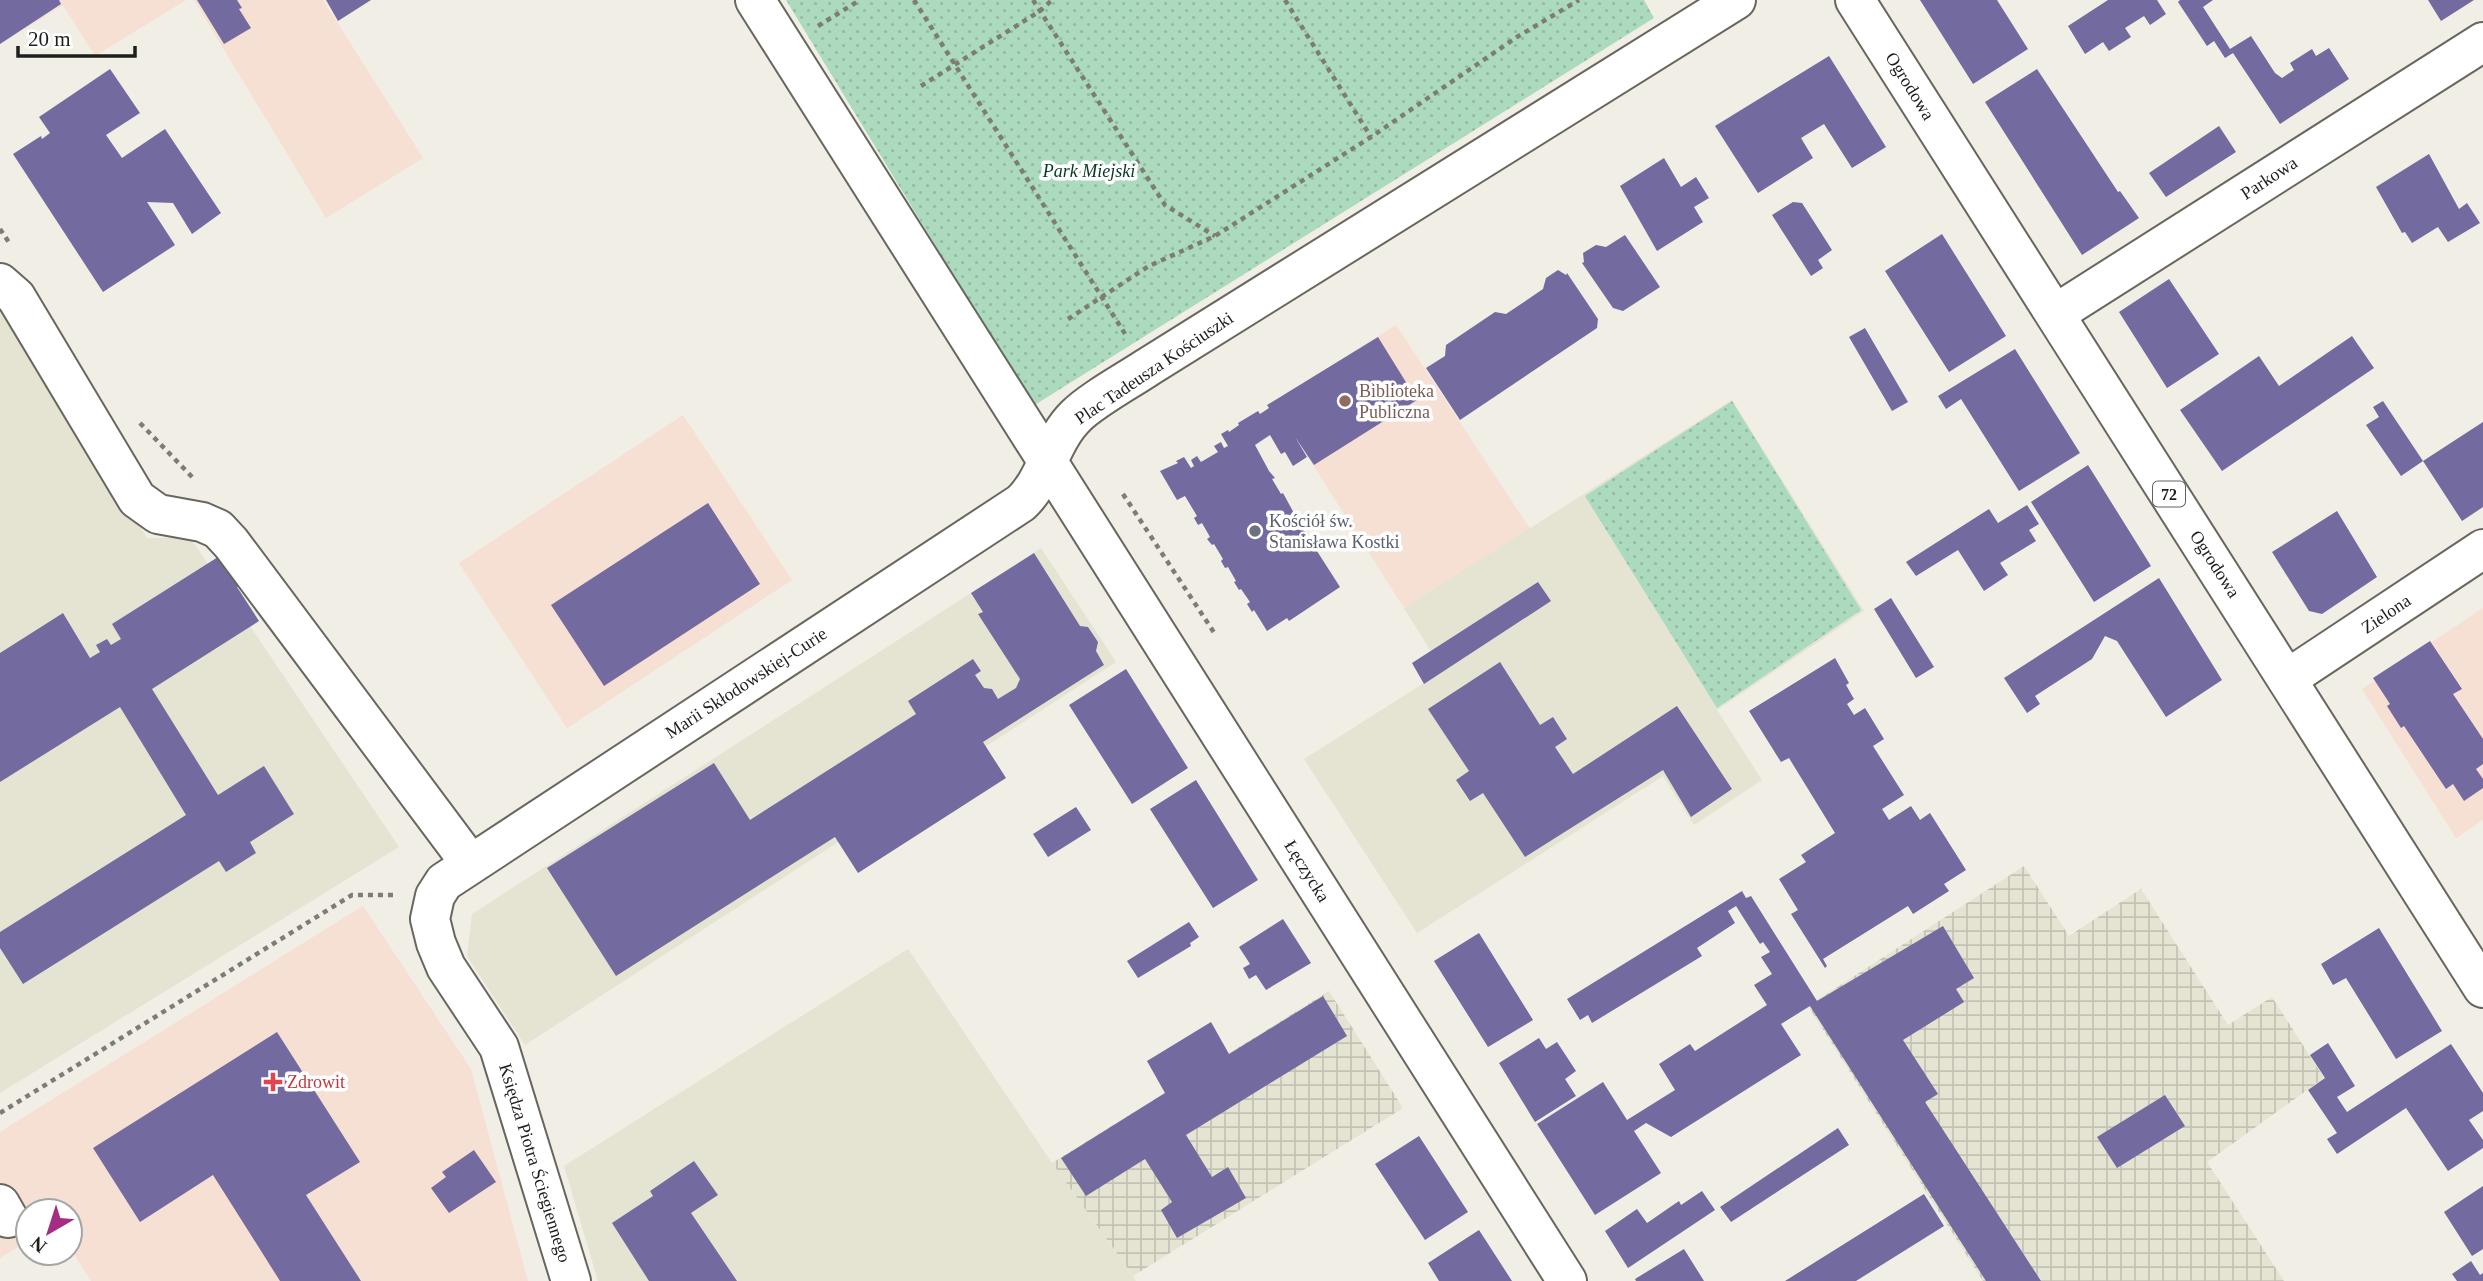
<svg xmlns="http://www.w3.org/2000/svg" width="2483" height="1281" viewBox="0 0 2483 1281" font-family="Georgia,serif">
<defs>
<pattern id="industrial-grid" width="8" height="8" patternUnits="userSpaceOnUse" patternTransform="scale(1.75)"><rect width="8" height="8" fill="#e5e3d2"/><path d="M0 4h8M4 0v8" fill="none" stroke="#c4c2b4"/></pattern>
<pattern id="grass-dots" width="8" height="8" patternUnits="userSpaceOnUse" patternTransform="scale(1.75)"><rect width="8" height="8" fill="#acdabe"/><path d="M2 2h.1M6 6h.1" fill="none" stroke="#94bba3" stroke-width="1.8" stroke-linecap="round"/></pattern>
</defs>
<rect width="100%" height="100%" fill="#f0eee5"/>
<path fill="#f6dfd3" d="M0,0H186L95,56L63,5L0,44Z
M194,0H323L423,158L326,218Z
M1396,325L1530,529L1404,608L1273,402Z
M683,415L792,580L567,728L459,563Z
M2483,608V820L2456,838L2362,689Z
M363,906L471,1069L528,1281H91L70,1248V1211H28V1241L0,1258V1132Z"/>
<path fill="url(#industrial-grid)" d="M2024,866L2069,936L2141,889L2228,1025L2272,997L2324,1078L2207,1162L2284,1281H1983L1808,1006Z
M1329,991L1403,1108L1133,1276L1052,1163Z"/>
<path fill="#e5e3d2" d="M0,302L147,538H188L196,546L399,847L0,1093Z
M1732,400L1864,611L1717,710L1762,780L1694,825L1663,776L1417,933L1304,759L1443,671L1404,608Z
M1041,548L1116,662L525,1045L467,956L472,914Z
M908,949L1052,1163L1136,1281H598L564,1166Z"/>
<path fill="url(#grass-dots)" d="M786,0H1644L1654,18L1033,406Z
M1732,401L1861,610L1717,708L1585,496Z"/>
<path fill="#736aa0" d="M0,0H59L61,4L0,44Z
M197,0H237L242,8L239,9L251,28L224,44Z
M326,0H371L338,21Z
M1920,0H1997L2028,49L1973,84Z
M2108,0H2157L2166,14L2150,25L2144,16L2125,28L2131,37L2109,51L2103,42L2085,54L2068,26Z
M2180,0H2213L2203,7L2230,49L2251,36L2275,73L2282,78L2294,70L2290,63L2312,49L2316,56L2329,48L2349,79L2280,124L2233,53L2225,58L2214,41L2207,46L2178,2Z
M2428,0H2474L2441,21Z
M1829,56L1886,147L1852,168L1824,124L1801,138L1813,158L1758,193L1715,126Z
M110,69L140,113L106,135L122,158L165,129L221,213L192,234L173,203L147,202L175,245L103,292L13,154L41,136L42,139L50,133L39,117Z
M2037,69L2118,192L2120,191L2139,218L2082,255L1985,102Z
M2219,126L2236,152L2166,197L2149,173Z
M2429,154L2459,209L2467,203L2480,223L2448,242L2438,227L2412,243L2405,232L2402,233L2376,187Z
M1664,158L1681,187L1696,177L1709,198L1694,207L1703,222L1657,251L1620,186Z
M1793,202L1802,203L1832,250L1818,260L1823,268L1811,276L1772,215Z
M1942,234L2006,336L1949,372L1885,271Z
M1625,235L1660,287L1623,311L1613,308L1582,263L1584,262L1583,253L1596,245L1606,247Z
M1558,270L1566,275L1567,273L1598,319L1597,328L1460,420L1426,368L1445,356L1446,345L1495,312L1506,314L1524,302L1543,289L1546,278Z
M2169,279L2219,354L2167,388L2119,312Z
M1865,328L1908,402L1892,411L1849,337Z
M2352,336L2374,368L2222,471L2180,410L2259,356L2279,386Z
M1378,337L1417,400L1314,465L1295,437L1307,457L1293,466L1285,452L1281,454L1270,435L1255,445L1269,471L1275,478L1272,479L1281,494L1283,493L1295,515L1297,514L1301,522L1299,523L1340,587L1289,621L1287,618L1267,631L1254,610L1252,612L1247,604L1250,602L1241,589L1239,590L1234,582L1236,581L1228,567L1225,568L1221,561L1223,559L1214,544L1212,545L1207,539L1210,537L1202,523L1198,525L1194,518L1197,516L1185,496L1177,500L1160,471L1178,463L1176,461L1184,457L1191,468L1194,466L1191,460L1197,456L1201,462L1218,452L1214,446L1221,442L1224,448L1228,446L1221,434L1228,430L1229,432L1239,425L1238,423L1258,411L1260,414L1269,408L1267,405Z
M2015,349L2080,453L2019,491L1961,399L1946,409L1938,396Z
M2383,401L2423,461L2401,476L2366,425L2379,417L2373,407Z
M2483,422V507L2462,521L2423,461Z
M2088,465L2151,566L2094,602L2031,502Z
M708,503L760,584L604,686L551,605Z
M2027,505L2039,524L2029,530L2036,541L2000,563L2008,575L1984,591L1958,550L1916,576L1906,562L1989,509L1998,523Z
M2337,511L2377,577L2322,614L2309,611L2272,552Z
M1034,553L1080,626L1088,627L1098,642L1096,651L1104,665L983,742L1006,778L858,873L835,837L616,976L547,868L714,763L750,820L916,714L908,701L973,659L981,671L975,675L984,688L992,689L998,699L1016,688L1020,679L978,614L983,612L971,593Z
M218,557L226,571L234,566L245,582L237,587L259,621L152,689L218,795L264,766L294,814L250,842L256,853L226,872L219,861L23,984L0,948V932L186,815L120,707L0,782V653L63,613L90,658L100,652L96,645L107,639L111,645L121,639L112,624Z
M2159,578L2222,680L2166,717L2117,641L2105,636L2092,659L2035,696L2040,704L2027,713L2004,678Z
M1538,582L1551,601L1424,684L1412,663Z
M1891,598L1934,667L1916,678L1874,609Z
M2430,641L2462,689L2453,694L2483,739V764L2476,769L2483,779V788L2464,801L2453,784L2446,789L2404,726L2401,728L2387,706L2390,704L2373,678Z
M1835,658L1849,683L1846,685L1854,699L1847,704L1854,715L1865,708L1884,739L1873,746L1904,795L1882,809L1889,820L1911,806L1920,820L1930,813L1966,870L1944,884L1949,891L1913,914L1908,906L1823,959L1827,966L1825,968L1791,914L1798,910L1779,879L1806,862L1801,855L1835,833L1789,758L1781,762L1749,711Z
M1500,662L1540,725L1553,717L1567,739L1555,747L1573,774L1677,706L1732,789L1691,817L1663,770L1525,857L1483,793L1470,801L1456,780L1469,771L1428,709Z
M1126,669L1188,768L1132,804L1069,705Z
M1196,780L1258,880L1213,908L1150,809Z
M1076,807L1091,830L1048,857L1033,834Z
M1742,891L1746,898L1751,896L1817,1001L1943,926L1974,978L1956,989L1964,1002L1903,1040L1938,1094L1925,1102L2041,1281H1986L1810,1006L1781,1024L1801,1055L1671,1137L1646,1123L1634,1131L1661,1173L1595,1215L1537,1124L1603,1082L1627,1120L1675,1090L1659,1064L1690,1044L1695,1051L1767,1005L1754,985L1772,974L1761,957L1770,952L1763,942L1760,944L1736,906L1728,911L1735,923L1697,948L1702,956L1592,1023L1588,1015L1580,1020L1567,999Z
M1283,919L1311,963L1266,990L1256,975L1249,979L1243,968L1250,964L1239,947Z
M1189,922L1199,937L1190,943L1191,946L1138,978L1127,961Z
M2379,928L2442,1031L2396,1059L2346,978L2333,985L2321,964Z
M1479,933L1533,1020L1488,1047L1434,961Z
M1323,996L1347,1036L1186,1135L1212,1177L1228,1167L1246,1198L1177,1238L1161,1210L1172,1202L1145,1159L1086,1196L1061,1158L1165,1093L1147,1061L1211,1022L1229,1054Z
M277,1032L360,1162L306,1195L361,1281H280L213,1175L140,1222L93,1148Z
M1539,1038L1546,1049L1557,1042L1576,1071L1565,1079L1576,1096L1535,1122L1499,1063Z
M2328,1043L2355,1086L2337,1097L2347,1112L2451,1044L2483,1093V1111L2469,1120L2483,1140V1148L2448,1171L2406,1108L2337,1154L2327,1139L2337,1133L2308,1090L2325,1078L2310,1055Z
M2165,1095L2185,1126L2117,1168L2097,1137Z
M1838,1128L1849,1145L1731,1222L1720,1207Z
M1419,1136L1468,1212L1425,1240L1375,1164Z
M474,1150L496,1182L449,1213L431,1188L446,1177L442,1172Z
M694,1161L718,1195L691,1213L737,1281H649L612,1223L653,1196L650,1191Z
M2483,1186V1249L2472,1256L2444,1212Z
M1702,1191L1715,1210L1628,1268L1605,1231L1637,1209L1647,1223L1679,1201L1681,1205Z
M1924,1194L1944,1226L1856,1281H1785Z
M1479,1230L1512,1281H1439L1428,1263Z
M1684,1249L1704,1281H1636L1635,1279Z
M2471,1261L2480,1275L2483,1273V1281H2457L2452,1274Z"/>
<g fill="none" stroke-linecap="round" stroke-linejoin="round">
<g stroke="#68675f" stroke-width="42">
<path id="minor" d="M755,0L1567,1281
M0,283L16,297L137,499L158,514L202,522L218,529L231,543L470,863
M2055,314L2483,42
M2287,679L2483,549
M0,1204L8,1218
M571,1281L499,1047L446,967L436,943L430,919L435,896L444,882L1021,503C1046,480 1051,440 1076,416C1092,400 1127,381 1148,367L1736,0"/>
</g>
<g stroke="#68675f" stroke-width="42">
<path id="major" d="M1855,0L2483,988"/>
</g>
<path stroke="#7d7c77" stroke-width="4.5" stroke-dasharray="5 5" stroke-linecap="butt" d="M914,0L1127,337
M1033,0L1165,205L1215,236
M1285,0L1371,137
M818,26L860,0
M921,86L1040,11L1052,0
M0,229L10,244
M1068,319L1149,266L1215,236L1371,137L1517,37L1579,0
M140,423L195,480
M1123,494L1215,634
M0,1113L352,895H395"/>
<use href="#minor" stroke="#fff" stroke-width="38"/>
<use href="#major" stroke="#fff" stroke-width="38"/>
</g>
<circle fill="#8d6e63" stroke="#fff" stroke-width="2.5" cx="1345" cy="401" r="7"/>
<circle fill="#6b7280" stroke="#fff" stroke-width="2.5" cx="1255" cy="531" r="7"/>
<path fill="#e0444e" stroke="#fff" stroke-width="2.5" d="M269.5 1071.5h7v7h7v7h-7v7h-7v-7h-7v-7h7z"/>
<g text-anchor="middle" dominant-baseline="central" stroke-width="7" stroke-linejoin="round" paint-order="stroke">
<rect fill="#fff" stroke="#62625f" stroke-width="2" x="2153" y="481.5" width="32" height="25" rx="5"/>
<g font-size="16" font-weight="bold" fill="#1e1e1b">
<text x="2169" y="494">72</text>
</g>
<g font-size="18" fill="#1e1e1b" stroke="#fff">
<text transform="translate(1910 86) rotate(58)">Ogrodowa</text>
<text transform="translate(2269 178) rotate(-33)">Parkowa</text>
<text transform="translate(1154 368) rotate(-34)">Plac Tadeusza Kościuszki</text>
<text transform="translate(2215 564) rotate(57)">Ogrodowa</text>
<text transform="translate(2386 614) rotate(-34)">Zielona</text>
<text transform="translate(746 683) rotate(-33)">Marii Skłodowskiej-Curie</text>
<text transform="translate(1307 871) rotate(58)">Łęczycka</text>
<text transform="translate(535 1163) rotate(73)">Księdza Piotra Ściegiennego</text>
</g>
<g font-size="18" font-style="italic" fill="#043921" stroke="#fff">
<text x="1089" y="171">Park Miejski</text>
</g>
<g font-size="18" fill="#785e54" stroke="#fff" text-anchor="start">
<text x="1359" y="391">Biblioteka<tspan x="1359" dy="21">Publiczna</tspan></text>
</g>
<g font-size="18" fill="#5b616d" stroke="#fff" text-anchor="start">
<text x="1269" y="521">Kościół św.<tspan x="1269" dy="21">Stanisława Kostki</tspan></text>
</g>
<g font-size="18" fill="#be3a42" stroke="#fff" text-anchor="start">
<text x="287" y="1082">Zdrowit</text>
</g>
</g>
<g transform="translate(49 1232) rotate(219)"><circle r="33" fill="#ffffff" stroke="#a5a5a4" stroke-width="2"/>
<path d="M0-5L12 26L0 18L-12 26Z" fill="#a52d84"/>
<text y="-10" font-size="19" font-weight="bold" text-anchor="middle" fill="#1e1e1b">N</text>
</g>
<path d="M18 46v10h117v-10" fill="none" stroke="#1e1e1b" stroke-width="3.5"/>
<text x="28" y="46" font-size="21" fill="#1e1e1b" stroke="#ffffff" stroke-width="5" paint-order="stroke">20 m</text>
</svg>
